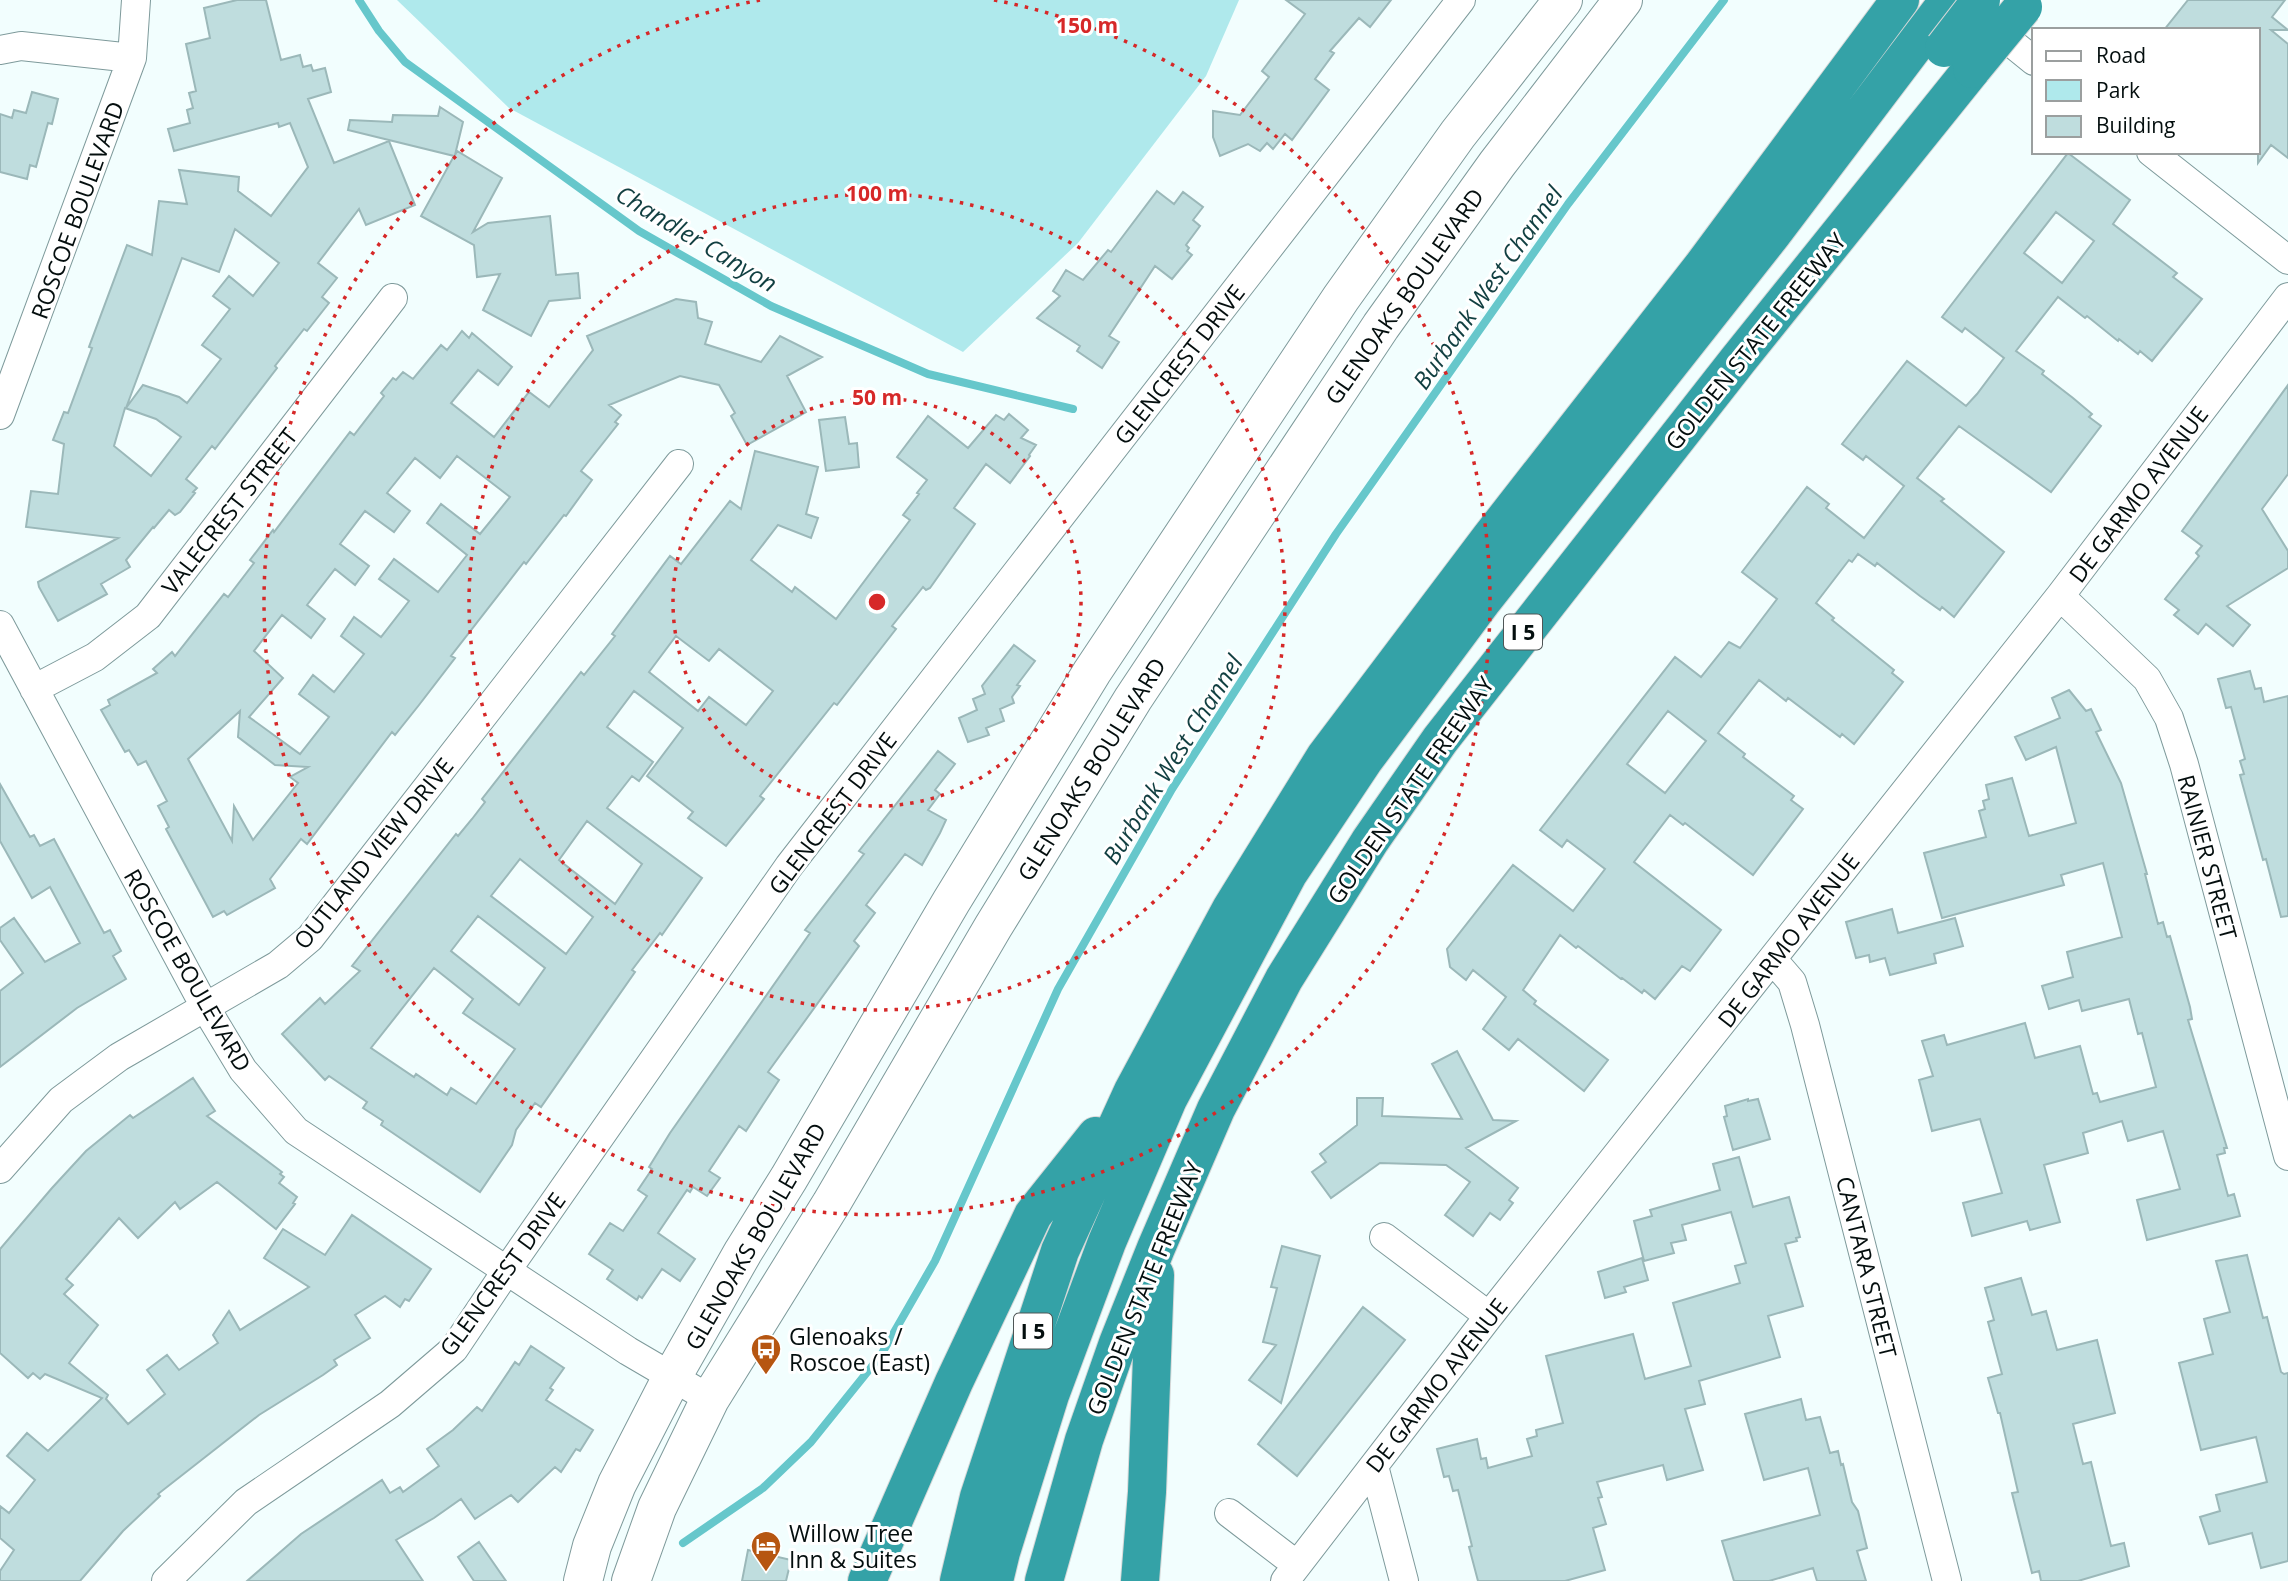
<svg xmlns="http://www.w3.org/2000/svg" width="2288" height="1581" viewBox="0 0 2288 1581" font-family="'Open Sans',sans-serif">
<rect width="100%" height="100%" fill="#f2fefe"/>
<path fill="#afe9ec" d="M397,0H1239L1206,76L1078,243L963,352L509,108Z"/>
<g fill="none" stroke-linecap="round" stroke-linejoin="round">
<path stroke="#66c7cb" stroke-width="8" d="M359,0L379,31L405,62L639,231L771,306L928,374L1073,409
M683,1543L763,1488L811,1442L881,1355L935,1261L1058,989L1172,789L1336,534L1568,204L1724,0"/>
</g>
<path fill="#bfddde" stroke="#9bb8b9" stroke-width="2" fill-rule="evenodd" d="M237,0H266L281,60L300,55L303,67L311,65L313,71L325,68L331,92L308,99L334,163L389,141L415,205L366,225L359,209L318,263L337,278L322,297L329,303L307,331L304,329L275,366L277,368L215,449L212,446L186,479L197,488L193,492L195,493L180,512L175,515L169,510L154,528L153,527L126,560L130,567L101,584L107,594L58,621L39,587L38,582L118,538L26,527L31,491L58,494L64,444L53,440L64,412L68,413L92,348L89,347L127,245L152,255L159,201L187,204L179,170L239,177L238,191L271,216L308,167L290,123L279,127L278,123L174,151L168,129L190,123L187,110L193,108L189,93L196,91L186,44L210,38L204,8ZM235,229L279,263L253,296L229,276L213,296L230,309L202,345L221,359L187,403L179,397L143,385L126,408L182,258L219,272ZM125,408L156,419L181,437L151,476L114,446Z
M1286,0H1391L1370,27L1359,18L1330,51L1334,53L1315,79L1329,90L1292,140L1285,134L1273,149L1267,143L1260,151L1248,144L1220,156L1213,137V111L1240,115L1269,77L1262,71L1305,14Z
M2188,0H2285L2272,17L2288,30H2271L2288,44V158L2271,145L2258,163V30H2164Z
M32,92L58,99L52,124L48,123L36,167L30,165L27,179L0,172V114L12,118L14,110L26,113Z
M440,107L463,122L455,155L457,151L502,178L473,232L488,223L550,216L556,275L578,273L580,298L549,301L531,336L483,310L500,274L477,277L474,245L421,216L454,156L348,130L350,120L392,122L393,115L438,116Z
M2068,153L2130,200L2113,224L2177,273L2173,277L2202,299L2152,361L2140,351L2138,354L2119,339L2118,341L2087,316L2085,318L2058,297L2016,351L2044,371L2042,374L2073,398L2092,414L2089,417L2101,426L2051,492L1959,426L1917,478L1944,499L1941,501L2004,552L1954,617L1942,607L1940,610L1920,596L1877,563L1875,566L1858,554L1852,562L1849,560L1816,603L1834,618L1832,620L1894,670L1892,673L1903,682L1854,744L1842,734L1840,737L1788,698L1786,701L1759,680L1718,733L1745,754L1743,757L1794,796L1791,800L1803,809L1753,875L1685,823L1683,825L1670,815L1634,862L1721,930L1690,971L1682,966L1655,999L1644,990L1642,993L1622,978L1621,979L1578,946L1576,948L1560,935L1523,990L1536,1001L1534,1004L1608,1060L1584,1091L1518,1039L1509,1050L1483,1029L1506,997L1473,970L1466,980L1450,967L1447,949L1513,865L1573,911L1605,869L1567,840L1562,847L1540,830L1675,657L1701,677L1729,642L1740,648L1777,599L1742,572L1807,487L1829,504L1826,508L1864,538L1904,486L1866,456L1863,460L1842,444L1907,361L1966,406L1977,394L2004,358L1965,328L1962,332L1942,317ZM2056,212L2094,241L2062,283L2024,253ZM1668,711L1706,741L1665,793L1627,764Z
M1157,191L1174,204L1183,192L1203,207L1193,220L1200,226L1186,245L1189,248L1187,251L1192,255L1172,279L1155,266L1109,336L1119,342L1102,368L1077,351L1080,346L1037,318L1060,296L1053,291L1066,270L1083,280L1108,250L1111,252Z
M676,299L696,302L698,318L712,322L705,344L761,362L780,336L822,357L787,376L806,412L747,445L731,416L735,413L719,385L680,376L609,405L621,415L615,422L618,424L581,471L592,480L566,516L564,515L526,564L524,562L451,656L455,658L419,705L395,735L392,732L307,844L301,839L270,879L275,888L227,915L224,911L213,917L166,829L169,827L158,806L167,801L146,761L138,765L129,750L125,752L101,710L110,705L108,700L157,673L153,669L172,652L175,656L224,594L228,597L254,563L250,560L273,530L274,532L350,432L354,435L384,396L381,393L393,378L396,380L403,372L413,379L441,345L447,350L462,331L469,338L472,333L512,367L498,385L478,370L451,403L494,437L529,392L549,407L593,350L587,336ZM457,456L510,497L480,534L441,504L427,523L467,555L438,592L394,559L379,579L409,601L381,637L354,617L341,636L364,654L334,692L313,675L299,694L329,717L300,754L249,717L283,678L254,651L282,615L311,638L325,619L307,605L335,569L355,585L369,566L340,544L365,511L394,532L410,511L387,493L415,458L440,478ZM240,711L238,737L275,765L308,767L290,777L298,783L253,840L234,806L232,841L188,759Z
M2288,385V474L2262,509L2288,551V568L2227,606L2250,625L2233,646L2206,624L2198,634L2174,615L2179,610L2165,599L2199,556L2196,553L2202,546L2182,531Z
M1009,414L1028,430L1021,438L1036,445L1029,455L1030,456L1010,483L986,464L954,508L975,524L930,588L926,590L923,587L892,626L896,629L837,705L834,703L760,796L764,799L726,846L688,818L693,812L647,776L683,728L634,691L607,727L653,762L639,781L632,776L607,808L702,878L662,935L660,933L632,970L635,972L541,1107L535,1103L516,1130L512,1145L480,1192L381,1125L383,1121L363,1108L367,1102L329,1076L325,1080L282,1034L320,998L325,1004L360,971L352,966L456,834L458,836L472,819L485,802L482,799L581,672L584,675L615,636L612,634L670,556L681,564L730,501L741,509L755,451L818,467L806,514L818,518L811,538L778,525L751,560L792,592L795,587L836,619L910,520L903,515L919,494L917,493L927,480L897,457L928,416L968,448L996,415L1004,420ZM676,636L709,661L719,649L773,691L746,725L709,697L698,711L649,672ZM587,821L642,864L615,904L559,860ZM520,859L593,917L566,954L491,896ZM478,916L545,968L519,1005L451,951ZM434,968L473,999L463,1013L515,1049L476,1104L451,1088L447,1095L416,1074L414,1077L371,1048Z
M845,417L849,444L857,443L859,467L826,471L819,420Z
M1014,645L1035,661L1017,685L1020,686L1012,697L1014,703L1000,709L1004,721L986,728L989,735L968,742L959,718L977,710L973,699L985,694L982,686Z
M2250,671L2255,689L2261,688L2264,702L2288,696V916L2281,917L2266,859L2263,860L2240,775L2244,774L2240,761L2245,759L2231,707L2226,708L2218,679Z
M2069,690L2086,711L2091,709L2101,730L2096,732L2121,783L2147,874H2145L2158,924L2163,922L2167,937L2170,936L2190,1007L2192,1019L2188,1020L2227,1148H2224L2225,1153L2217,1155L2228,1196L2234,1194L2240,1216L2147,1240L2137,1200L2180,1189L2163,1131L2128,1141L2122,1121L2083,1133L2088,1153L2044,1165L2060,1222L2030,1230L2027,1221L1972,1236L1963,1203L2002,1193L1980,1119L1932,1131L1919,1080L1933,1076L1922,1041L1944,1035L1947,1045L2025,1023L2035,1058L2080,1046L2093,1094L2097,1093L2100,1102L2156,1087L2142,1033L2138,1034L2129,999L2082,1011L2079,1000L2049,1009L2042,986L2073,977L2067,952L2122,937L2103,863L2061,875L2064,885L1942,918L1924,853L1986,837L1979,811L1985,809L1983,801L1989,799L1986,785L2012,778L2029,836L2076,823L2056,747L2026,760L2015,737L2060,718L2052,698Z
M938,751L955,764L935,790L940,794L928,810L946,820L940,833L922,865L905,854L866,905L875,913L854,941L859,946L768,1072L779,1080L746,1131L739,1126L709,1171L720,1178L707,1196L693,1187L690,1192L687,1190L658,1233L695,1259L680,1281L662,1269L642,1298L639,1296L637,1300L607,1279L613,1270L589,1254L610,1223L623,1231L647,1196L638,1190L652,1169L649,1167L670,1133L810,933L805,930L864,854L859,851Z
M0,784L30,837L34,835L40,846L54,839L104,933L110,930L121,951L113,956L126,979L77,1008L0,1067V991L23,973L0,940V928L14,918L45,962L80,943L50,887L32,898L0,841Z
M1892,909L1898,933L1955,918L1963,946L1934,954L1936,963L1890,975L1885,958L1870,962L1869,955L1856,958L1846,922Z
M1457,1051L1493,1120L1516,1121L1466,1148L1518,1188L1509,1200L1513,1203L1500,1220L1490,1213L1473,1236L1445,1215L1470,1182L1446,1165L1380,1163L1331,1198L1312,1172L1326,1162L1320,1154L1357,1125V1098H1383L1382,1116L1462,1119L1432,1064Z
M193,1078L215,1111L207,1116L282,1172L280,1174L284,1177L279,1183L297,1197L293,1203L295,1204L276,1229L217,1182L180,1209L175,1202L138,1238L119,1218L66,1279L73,1285L64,1294L98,1325L69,1363L108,1395L106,1399L128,1424L165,1394L147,1370L167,1355L179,1370L218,1343L213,1335L229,1311L240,1330L309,1287L264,1258L283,1229L325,1255L352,1215L431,1269L409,1301L405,1299L400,1307L385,1296L355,1315L370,1338L334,1360L337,1365L323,1375L259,1415L158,1494L160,1496L123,1531L80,1581H0V1571L14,1550L0,1538V1506L9,1513L35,1480L7,1456L27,1433L48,1451L102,1398L45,1374L40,1379L33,1373L28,1378L0,1353V1249L52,1188L86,1151L130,1115L133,1118Z
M1748,1099V1101L1758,1099L1770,1139L1733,1150L1724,1117L1727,1116L1725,1106Z
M1739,1157L1753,1207L1789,1197L1800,1237L1796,1238L1797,1241L1785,1244L1803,1306L1768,1316L1780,1357L1699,1381L1705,1404L1685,1409L1703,1470L1667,1480L1663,1465L1597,1482L1602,1497L1598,1498L1606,1524L1593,1528L1605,1570L1565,1581H1478L1469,1547L1472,1546L1458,1490L1453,1491L1449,1476L1444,1477L1437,1449L1477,1439L1481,1459L1486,1458L1488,1468L1532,1456L1527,1439L1537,1436L1536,1430L1563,1423L1546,1356L1633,1334L1645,1379L1691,1366L1673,1303L1740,1283L1735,1266L1746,1263L1731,1212L1682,1225L1686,1240L1671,1243L1674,1253L1644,1261L1634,1221L1652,1216L1650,1210L1720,1190L1713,1164Z
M1282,1246L1320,1256L1281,1403L1249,1380L1276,1345L1263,1342L1277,1288L1271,1287Z
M2247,1255L2263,1318L2267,1317L2281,1372L2284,1374L2288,1373V1561L2261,1568L2252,1533L2209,1544L2200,1517L2220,1511L2216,1495L2267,1482L2256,1437L2201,1450L2179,1363L2213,1354L2204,1319L2230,1312L2216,1261Z
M1642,1258L1648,1280L1624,1287L1626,1292L1605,1298L1598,1272Z
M2021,1278L2032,1315L2046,1311L2057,1350L2097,1340L2115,1413L2073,1424L2083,1464L2091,1462L2111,1546L2124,1543L2129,1566L2078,1581H2041L2039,1571L2032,1573L2012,1493L2018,1492L2000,1413H1998L1988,1378L2002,1374L1988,1322L1994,1320L1985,1288Z
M1363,1307L1405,1340L1297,1476L1258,1444Z
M531,1346L564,1368L550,1388L553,1390L546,1400L593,1430L580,1451L576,1449L561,1472L555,1467L518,1502L511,1495L475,1519L461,1499L434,1518L396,1540L423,1581H247L301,1534L382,1480L390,1493L400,1487L403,1492L439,1466L427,1449L453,1430L477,1407L482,1411L515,1362L519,1365Z
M1801,1399L1806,1420L1820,1417L1830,1453L1838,1451L1841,1465L1843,1464L1852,1502L1858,1511L1867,1548L1857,1551L1866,1581H1817L1813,1568L1769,1581H1734L1722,1541L1820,1515L1808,1468L1764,1480L1745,1414Z
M479,1542L506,1581H474L458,1557Z
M748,1550L791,1560L786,1581H742Z"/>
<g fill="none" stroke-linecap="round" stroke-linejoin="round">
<g stroke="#7e9a9b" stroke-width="30">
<path id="street" d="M1987,23L2034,61
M0,50L21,46L132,58
M2151,152L2288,260
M0,415L132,58L136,0
M2060,596L2147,679L2169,718L2184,764L2288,1156
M0,625L205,1007L243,1070L296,1131L628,1351L710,1399
M34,689L95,657L148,616L393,298
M1773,960L1792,982L1805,1025L1947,1581
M0,1169L61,1100L119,1057L278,965L310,938L679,464
M1384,1237L1489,1316
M1374,1466L1404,1581
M1229,1513L1297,1565
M166,1581L246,1502L390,1404L454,1349L507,1270L789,866L1461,0
M1285,1581L1489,1316L2060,596L2288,297"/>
</g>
<g stroke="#7e9a9b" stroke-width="40">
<path id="secondary" d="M583,1581L592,1546L617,1484L672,1377L743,1252L789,1178L951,902L1092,672L1341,298L1458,134L1563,0
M631,1581L657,1508L710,1399L831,1204L993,927L1133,699L1381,326L1497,164L1623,0"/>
</g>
<g stroke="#d7d8d8" stroke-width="40">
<path id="highway" d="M867,1581L954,1382L1033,1215L1096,1136
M959,1581L979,1497L1060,1251L1133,1091L1231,909L1325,757L1491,537L1702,267L1900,0
M994,1581L1001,1552L1050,1395L1107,1242L1168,1099L1288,874L1364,760L1483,600L1772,234L1949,0
M1044,1581L1084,1440L1118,1343L1156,1248L1216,1109L1284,979L1370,841L1440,740L1738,360L1972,69
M1140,1581L1147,1492L1155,1275"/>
</g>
<use href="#street" stroke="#fff" stroke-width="28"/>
<use href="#secondary" stroke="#fff" stroke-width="38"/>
<use href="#highway" stroke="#34a2a7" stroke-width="38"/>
<g stroke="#d7d8d8" stroke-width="40" stroke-linecap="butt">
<path id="highway-bridge" d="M1944,48L1981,0
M1972,69L2023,7"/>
</g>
<use href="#highway-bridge" stroke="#34a2a7" stroke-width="38"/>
</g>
<g fill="none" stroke="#d62828" stroke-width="3.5" stroke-dasharray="3.5 7">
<circle cx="877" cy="602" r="204"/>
<circle cx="877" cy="602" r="408"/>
<path d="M994 0A613 613 0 1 1 760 0"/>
</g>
<defs>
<g id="bus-pin" transform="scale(1.575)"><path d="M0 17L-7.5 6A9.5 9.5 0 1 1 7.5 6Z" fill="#b65611" stroke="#fff"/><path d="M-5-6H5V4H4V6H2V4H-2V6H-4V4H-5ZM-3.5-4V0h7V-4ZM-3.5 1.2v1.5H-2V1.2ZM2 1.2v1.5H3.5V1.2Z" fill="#fff"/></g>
<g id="hotel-pin" transform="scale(1.575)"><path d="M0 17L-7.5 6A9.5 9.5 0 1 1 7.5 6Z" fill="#b65611" stroke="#fff"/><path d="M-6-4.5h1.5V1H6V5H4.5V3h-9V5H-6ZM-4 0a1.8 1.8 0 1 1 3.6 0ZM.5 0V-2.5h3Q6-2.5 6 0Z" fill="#fff"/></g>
</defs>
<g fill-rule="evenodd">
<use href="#bus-pin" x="766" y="1349"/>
<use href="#hotel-pin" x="766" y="1546"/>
</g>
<g text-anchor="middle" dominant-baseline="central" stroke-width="6" stroke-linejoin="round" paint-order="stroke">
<g fill="#fff" stroke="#4f5656" stroke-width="2">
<rect x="1504" y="614.5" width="38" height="35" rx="5"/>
<rect x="1014" y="1313.5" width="38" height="35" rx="5"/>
</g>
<g font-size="21" font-weight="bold" fill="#040e0e">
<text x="1523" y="632">I 5</text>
<text x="1033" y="1331">I 5</text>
</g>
<g font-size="23" fill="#040e0e" stroke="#fff">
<text transform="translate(77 210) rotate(-70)">ROSCOE BOULEVARD</text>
<text transform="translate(1404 296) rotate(-55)">GLENOAKS BOULEVARD</text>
<text transform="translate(1755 341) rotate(-51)">GOLDEN STATE FREEWAY</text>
<text transform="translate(1179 364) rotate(-52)">GLENCREST DRIVE</text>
<text transform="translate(2138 494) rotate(-53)">DE GARMO AVENUE</text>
<text transform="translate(229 511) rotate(-52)">VALECREST STREET</text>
<text transform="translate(1091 769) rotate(-58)">GLENOAKS BOULEVARD</text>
<text transform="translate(1410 790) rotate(-55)">GOLDEN STATE FREEWAY</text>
<text transform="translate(832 813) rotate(-53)">GLENCREST DRIVE</text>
<text transform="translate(373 853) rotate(-51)">OUTLAND VIEW DRIVE</text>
<text transform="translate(2208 857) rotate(75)">RAINIER STREET</text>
<text transform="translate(1788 940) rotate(-52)">DE GARMO AVENUE</text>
<text transform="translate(188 970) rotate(60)">ROSCOE BOULEVARD</text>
<text transform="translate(755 1236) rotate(-60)">GLENOAKS BOULEVARD</text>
<text transform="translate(1867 1267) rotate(76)">CANTARA STREET</text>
<text transform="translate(502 1274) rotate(-54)">GLENCREST DRIVE</text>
<text transform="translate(1144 1288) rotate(-68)">GOLDEN STATE FREEWAY</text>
<text transform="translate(1436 1385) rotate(-52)">DE GARMO AVENUE</text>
</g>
<g font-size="23" fill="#040e0e" stroke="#fff" text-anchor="start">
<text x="789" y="1336">Glenoaks /<tspan x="789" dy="26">Roscoe (East)</tspan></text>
<text x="789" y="1533">Willow Tree<tspan x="789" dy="26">Inn &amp; Suites</tspan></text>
</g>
<g font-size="24" font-style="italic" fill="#113f41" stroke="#fff">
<text transform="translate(697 238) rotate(31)">Chandler Canyon</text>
<text transform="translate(1487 287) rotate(-55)">Burbank West Channel</text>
<text transform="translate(1172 759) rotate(-58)">Burbank West Channel</text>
</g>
</g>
<circle cx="877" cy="602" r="10" fill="#d62828" stroke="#fff" stroke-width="3.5"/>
<g font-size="21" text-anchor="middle" font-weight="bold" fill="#d62828" stroke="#fff" stroke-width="6" stroke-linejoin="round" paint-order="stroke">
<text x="1087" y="33">150 m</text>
<text x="877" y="201">100 m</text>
<text x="877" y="405">50 m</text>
</g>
<rect x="2032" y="28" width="228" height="126" fill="#ffffff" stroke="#9b9f9f" stroke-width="2"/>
<rect x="2046" y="51" width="35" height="10" fill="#ffffff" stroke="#9b9f9f" stroke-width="2"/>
<text x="2096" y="63" font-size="21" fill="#040e0e">Road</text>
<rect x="2046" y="80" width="35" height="21" fill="#afe9ec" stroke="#9b9f9f" stroke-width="2"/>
<text x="2096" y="98" font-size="21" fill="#040e0e">Park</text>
<rect x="2046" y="116" width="35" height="21" fill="#bfddde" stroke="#9b9f9f" stroke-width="2"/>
<text x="2096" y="133" font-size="21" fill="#040e0e">Building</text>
</svg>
